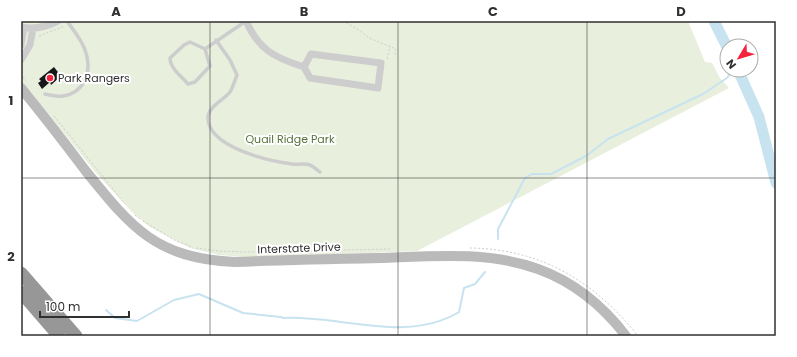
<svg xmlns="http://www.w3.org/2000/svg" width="797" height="357" viewBox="0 0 797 357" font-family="Poppins,sans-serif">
<rect width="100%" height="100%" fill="#fff"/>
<path fill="#e8efdd" d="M21,21H688L705,62L712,63L720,78L729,88L417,251L257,258L219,255L190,248L150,227L133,213L96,173L30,91L21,94Z"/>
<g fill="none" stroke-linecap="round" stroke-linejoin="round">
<path stroke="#c8e3f0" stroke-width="2" d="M498,239V229L525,178L532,174H551L586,156L608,139L703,94L727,78L732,70
M106,310L115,318L137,321L174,300L199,294L243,313L281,317L283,318C341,315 406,344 459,312L464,288L475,284L485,272"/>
<path stroke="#c8e3f0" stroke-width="11" d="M714,21L727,47
M738,70L759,117L776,183"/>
</g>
<path fill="#171717" d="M54,67L61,76L51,85L50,82L42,89L38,83L41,81L39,79Z"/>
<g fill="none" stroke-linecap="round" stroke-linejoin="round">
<path stroke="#cdcdcd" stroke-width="1" stroke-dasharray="2 2" stroke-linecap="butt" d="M343,21L359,30L369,38L396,49L395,55
M39,36L65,26
M387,59L390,47
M21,74L26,81
M54,116L125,204
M135,215L140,219
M143,221L176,241L193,247
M196,248L218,251L246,252L391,249
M470,248C541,249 594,281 638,336"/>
<path stroke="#cdcdcd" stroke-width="3.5" d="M216,40L230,60L237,75C235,80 233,87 230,92C224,100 209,106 208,117C207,147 269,161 292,164C298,165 304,163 310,165C314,167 317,170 320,172
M205,49L210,66L195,82L188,84C181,76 170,68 170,58L184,45L190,42L205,49L246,21
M45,94C50,95 58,97 63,96C84,93 92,72 86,53C83,41 74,31 67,21"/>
<path stroke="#cdcdcd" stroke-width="7" d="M246,21C259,50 275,58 304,67
M21,27C34,30 46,27 58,21
M21,45L24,28
M311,54L381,63L378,88L310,78L304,67Z
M21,60L30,45L33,28"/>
<path stroke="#bababa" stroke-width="10" d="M21,88C43,115 64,142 85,170C131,227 155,258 234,262C283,260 332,259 382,258C433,256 489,251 538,269C574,282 603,306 626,336"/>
<path stroke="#979797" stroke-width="13" d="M21,273L76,336
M21,292L59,336"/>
</g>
<path fill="none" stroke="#303030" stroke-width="1" stroke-opacity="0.55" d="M210,21V336M398,21V336M587,21V336M21,178H776"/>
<circle fill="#f6233f" stroke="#fff" stroke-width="1.5" cx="50" cy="78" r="4"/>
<g text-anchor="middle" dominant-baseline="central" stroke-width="4" stroke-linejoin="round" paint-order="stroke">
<g font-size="11" fill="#303030" stroke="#fff" text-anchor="start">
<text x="58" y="78">Park Rangers</text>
</g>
<g font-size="11" fill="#567139" stroke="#fff">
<text x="290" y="139">Quail Ridge Park</text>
</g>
<g font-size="11" fill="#303030" stroke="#fff">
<text transform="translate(299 248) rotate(-2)">Interstate Drive</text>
</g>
</g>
<rect width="797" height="357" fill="none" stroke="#ffffff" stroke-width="44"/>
<g transform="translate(739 58) rotate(232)"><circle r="19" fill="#ffffff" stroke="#acacac"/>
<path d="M0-3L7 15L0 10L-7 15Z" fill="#f6233f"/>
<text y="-6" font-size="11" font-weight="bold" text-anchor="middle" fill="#303030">N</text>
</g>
<path d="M40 311v6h89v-6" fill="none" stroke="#303030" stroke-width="2"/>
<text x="46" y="311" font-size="12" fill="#303030" stroke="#ffffff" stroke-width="3" paint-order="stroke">100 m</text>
<rect x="22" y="22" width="753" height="313" fill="none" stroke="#303030" stroke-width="1.5"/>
<g font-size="13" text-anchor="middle" font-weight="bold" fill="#303030">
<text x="116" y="16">A</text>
<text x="304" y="16">B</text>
<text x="493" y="16">C</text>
<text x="681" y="16">D</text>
<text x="11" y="105">1</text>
<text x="11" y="261">2</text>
</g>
</svg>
